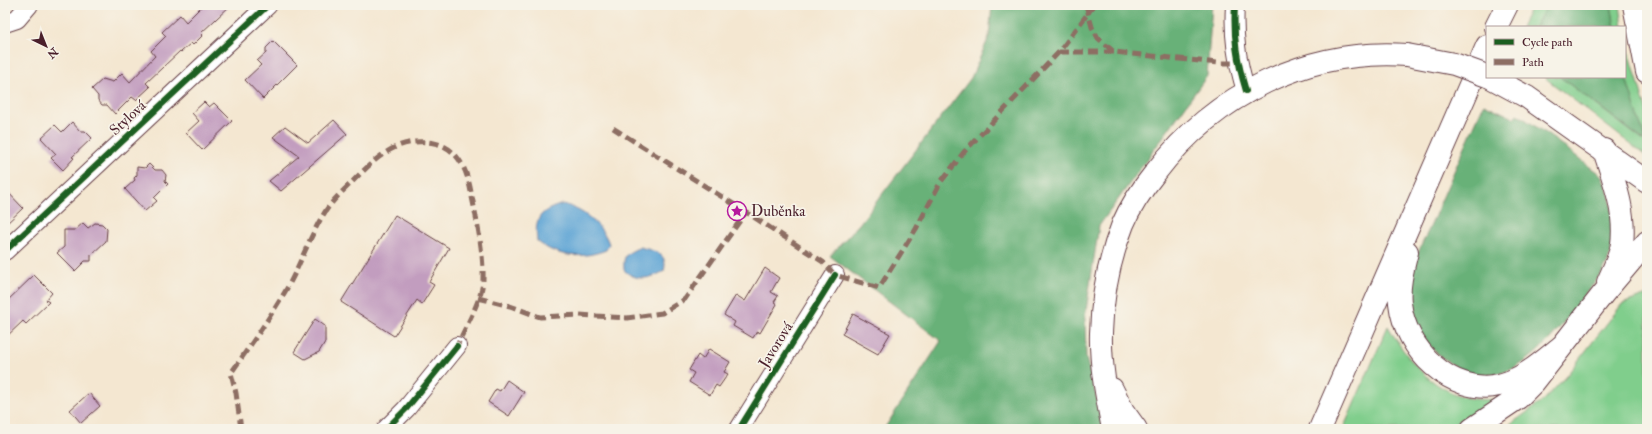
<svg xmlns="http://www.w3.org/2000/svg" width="1652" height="434" viewBox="0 0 1652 434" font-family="'IM FELL Double Pica',serif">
<rect width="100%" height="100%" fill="#f7f3e8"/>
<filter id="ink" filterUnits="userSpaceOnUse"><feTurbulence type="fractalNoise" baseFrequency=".025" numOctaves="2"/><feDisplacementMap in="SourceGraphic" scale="8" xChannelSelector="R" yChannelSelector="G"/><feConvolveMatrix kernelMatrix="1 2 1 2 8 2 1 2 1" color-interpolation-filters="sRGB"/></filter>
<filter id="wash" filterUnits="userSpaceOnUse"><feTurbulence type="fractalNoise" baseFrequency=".012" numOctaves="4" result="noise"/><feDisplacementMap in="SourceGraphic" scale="16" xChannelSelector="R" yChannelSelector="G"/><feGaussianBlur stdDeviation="0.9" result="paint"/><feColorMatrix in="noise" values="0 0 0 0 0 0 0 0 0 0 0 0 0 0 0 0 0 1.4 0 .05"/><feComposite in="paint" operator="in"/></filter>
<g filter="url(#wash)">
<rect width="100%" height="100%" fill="#f4e7d1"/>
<path fill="#80ce8c" stroke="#65765c" d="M1532,5H1547L1535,27H1521Z
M1611,5H1620L1623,27H1615Z
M1625,38L1647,112V157L1544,77H1560L1645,142L1625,75Z
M1647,295V429H1504L1544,400L1567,375L1622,304Z
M1388,326C1406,358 1430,389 1468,398C1477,400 1487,399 1496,400L1447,429H1343Z"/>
<path fill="#68b178" stroke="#596852" d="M992,5H1212L1207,76L1099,226L1085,317L1086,358L1105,429H884L941,341L830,256L860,223L971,78L989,37Z
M1547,5H1611L1615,27H1535Z
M1625,75L1646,142L1560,77H1625Z
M1484,104L1514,118L1517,114C1540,129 1563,145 1585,163C1589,167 1597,171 1601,176C1615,198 1616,237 1608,261C1605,272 1588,290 1580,301C1548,345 1503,404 1444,359C1427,347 1413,325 1409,305C1407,296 1409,279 1412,270C1416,255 1424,240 1431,225C1448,184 1466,144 1484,104Z"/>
<path fill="#5fa5d5" stroke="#546280" d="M563,204C582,209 603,225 609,244L606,250C583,259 557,258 537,241C534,217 540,211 563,204Z
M640,247C654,251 669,253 664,271C651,279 636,282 624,270C623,254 626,254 640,247Z"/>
<g id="blocks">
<path fill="#c29dbf" d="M203,5H231L201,33L203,35L193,45L191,43L181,52L180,51L146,83L150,87L136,100L132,97L115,114L107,105H102L98,100V96L92,89L103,79L113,82L122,73L130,82L155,56L151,51L166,36L162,32L180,15L186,22Z
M273,41L297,65L263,99L245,80L261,65L257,61L266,53V48Z
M204,102L209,107L214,103L232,121L202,150L186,133L199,121L192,113Z
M334,120L347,134L281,191L269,181L299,156L273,137L285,126L308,143Z
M72,122L80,131H85L92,138L72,157L74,158L63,170L51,158L56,154L41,138L55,125L62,132Z
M149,164L155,170H162L166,175L165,181L168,184L154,198L157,201L145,211L125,189L135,180L134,178L137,175V167L145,168Z
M5,189L23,208L5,225Z
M395,215L449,248L429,282L434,285L422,304L417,300L394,336L341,302Z
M83,223L88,228L95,223L102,224L107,229L106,241L91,255V261H85L75,271L57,253L64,247V230H75Z
M765,268L779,278L771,292L778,296L774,302L777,304L760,333L757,331L753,338L733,326L735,322L724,315L736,295L745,301Z
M34,275L52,293L46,300L49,302L26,324L23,321L5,338V303Z
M853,314L890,334L878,354L842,334Z
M315,319L325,326V342L319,352L305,359L294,352Z
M709,349L730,362L724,372L728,374L719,387L716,385L710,395L689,382L694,373L689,370L698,355L703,359Z
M507,380L524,392L509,416L488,402L496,389L500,391Z
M89,393L100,406L81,423L70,410Z"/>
</g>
</g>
<g filter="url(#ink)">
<use href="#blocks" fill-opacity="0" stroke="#643d44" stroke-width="1"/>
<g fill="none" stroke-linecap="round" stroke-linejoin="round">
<g stroke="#643d44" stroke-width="20">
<path id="minor" d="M1235,5C1233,37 1237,61 1246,91
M5,23L17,19L29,5
M5,251L268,5
M386,429L406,409L457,346
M739,429L835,275"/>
</g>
<g stroke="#643d44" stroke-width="24">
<path id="secondary" d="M1634,5L1647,72
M1496,27L1507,5
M1490,77L1527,97L1647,182
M1604,150C1614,181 1626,211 1622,244C1620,257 1613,270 1608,282
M1407,252C1403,268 1398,286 1400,303C1405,349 1451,396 1499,385C1524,379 1543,361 1563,345
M1112,389L1123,411L1136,429
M1113,429C1107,398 1100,365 1101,333C1102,297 1110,257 1123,224C1131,205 1143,188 1155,173C1215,94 1308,48 1407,55
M1320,429L1487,46
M1472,429L1518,398L1534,382L1603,294L1647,242"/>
</g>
<use href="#minor" stroke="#fff" stroke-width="18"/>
<use href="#secondary" stroke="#fff" stroke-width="22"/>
<g stroke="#643d44" stroke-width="24" stroke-linecap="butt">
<path id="secondary-bridge" d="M1407,55L1454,64L1487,76"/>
</g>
<use href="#secondary-bridge" stroke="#fff" stroke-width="22"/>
<path stroke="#8d6e63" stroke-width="5" stroke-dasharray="10 5" stroke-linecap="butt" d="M1086,5L1092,27L1098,38L1114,52L1218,63H1237
M1059,52H1114
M613,128L746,212
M478,298L510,306L540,317L580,315L627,318L662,313L685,299L746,212L823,262L835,275L879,288L916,229L940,183L964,152L1059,52L1094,5
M241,429L236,393L231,373C250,346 269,319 286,290C301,264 310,234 327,209C334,199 345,189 354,180C377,157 399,136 434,143C458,148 467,170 471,192C476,216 484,254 483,279C483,298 465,327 457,346"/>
<g stroke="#f7f3e8" stroke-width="8">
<path id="cycleway" d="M1235,5C1233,37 1237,61 1246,91
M5,251L268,5
M386,429L406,409L457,346
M739,429L835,275"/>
</g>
<use href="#cycleway" stroke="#1b5e20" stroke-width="6"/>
</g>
</g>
<defs>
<g id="sight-ring" transform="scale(1)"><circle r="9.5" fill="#f7f3e8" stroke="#b5179e" stroke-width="1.5"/><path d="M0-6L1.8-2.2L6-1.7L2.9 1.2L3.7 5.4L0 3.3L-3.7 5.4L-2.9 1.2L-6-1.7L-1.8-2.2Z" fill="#b5179e"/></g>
</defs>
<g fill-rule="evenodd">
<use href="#sight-ring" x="737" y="211"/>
</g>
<g text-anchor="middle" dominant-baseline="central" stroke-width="3.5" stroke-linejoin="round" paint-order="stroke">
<g font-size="15" fill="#4a1f2b" stroke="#f7f3e8">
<text transform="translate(128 118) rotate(-43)">Stylová</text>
<text transform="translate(776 345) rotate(-58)">Javorová</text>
</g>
<g font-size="15" fill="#4a1f2b" stroke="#f7f3e8" text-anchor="start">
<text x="751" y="211">Duběnka</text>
</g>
</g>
<rect width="1652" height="434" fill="none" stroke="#f7f3e8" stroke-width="20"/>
<rect x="1486" y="26" width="140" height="52" fill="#f7f3e8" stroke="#b29e9c"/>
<rect x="1494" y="39" width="20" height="6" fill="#1b5e20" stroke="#b29e9c"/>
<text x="1522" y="46" font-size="12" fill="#4a1f2b">Cycle path</text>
<rect x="1494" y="59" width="20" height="6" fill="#8d6e63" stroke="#b29e9c"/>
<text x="1522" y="66" font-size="12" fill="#4a1f2b">Path</text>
<g transform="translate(46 46) rotate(137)" stroke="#f7f3e8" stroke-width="3" paint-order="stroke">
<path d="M0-3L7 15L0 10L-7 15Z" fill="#4a1f2b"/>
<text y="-6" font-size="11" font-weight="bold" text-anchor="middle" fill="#4a1f2b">N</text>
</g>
</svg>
